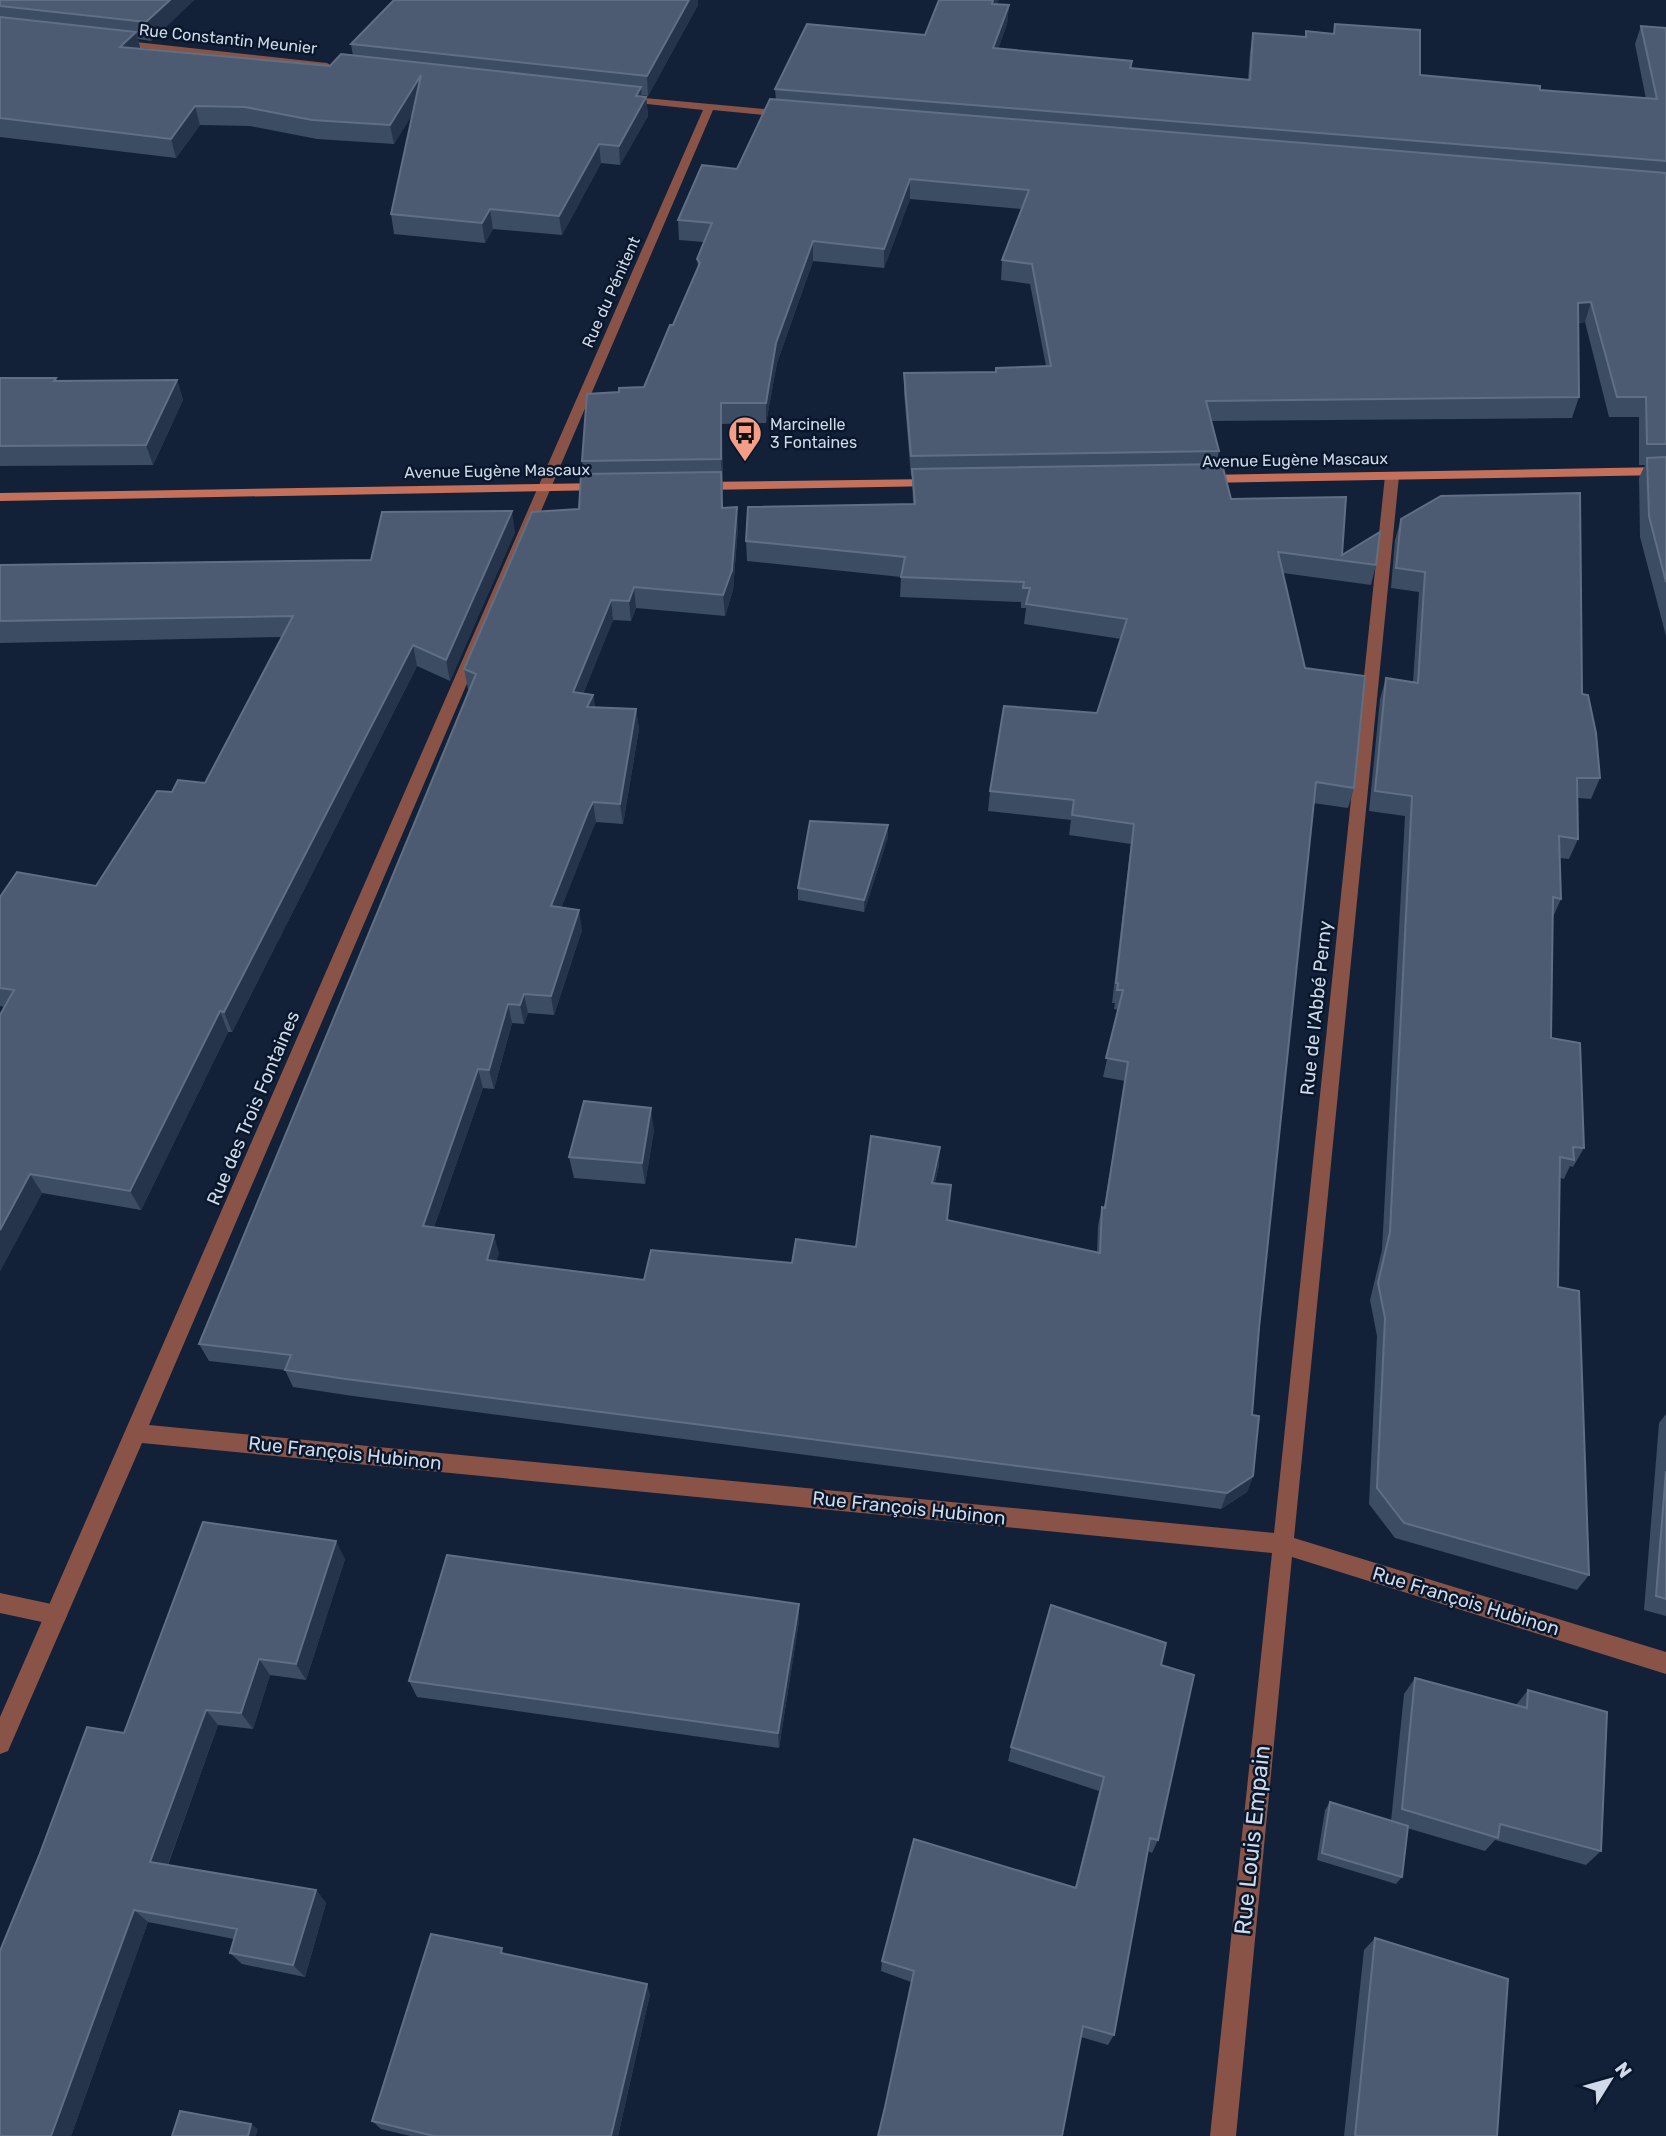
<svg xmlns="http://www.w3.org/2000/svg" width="1666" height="2136" viewBox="0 0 1666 2136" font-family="Rubik,sans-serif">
<rect width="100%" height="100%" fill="#122137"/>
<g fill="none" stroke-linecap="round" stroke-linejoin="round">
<path fill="#895447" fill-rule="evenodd" d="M0,1593L56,1605L64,1608L67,1615L64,1622L56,1625L0,1613Z"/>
<path fill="#895447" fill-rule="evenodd" d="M118,40L327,63L332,66L327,69L114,45V41Z
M623,96L786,111L791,114L786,117L713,110L149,1425L1274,1533L1385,476L1387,473H1397L1399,476L1294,1538L1666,1652V1674L1292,1557L1236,2136H1210L1272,1553L142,1443L8,1751L0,1754V1717L703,110L619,101V97Z"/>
<path fill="#c5705a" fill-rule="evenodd" d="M1666,467V475L1204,483L1197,479L1204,475Z
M934,479L939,480V486L700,490L693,486L700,482Z
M602,483L609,487L607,490L0,501V493Z"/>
</g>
<path fill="#3c4c63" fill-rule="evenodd" d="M0,0H194L151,41L138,39L140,49L330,66L353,56L351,44L394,0H698V5L648,96L641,95L642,96L646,97L648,116L620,165L601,163L562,235L493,229L485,243L394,234L391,214L413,113L394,144L317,139L250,126L200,125L176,158L0,137Z
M997,5H1009L1007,24L998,49L1132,61V68L1248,80L1250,52L1253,33L1420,75L1540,90L1646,99L1635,44L1641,26L1666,28V636L1640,537L1639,478L1645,465H1639V417H1609L1585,322L1579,323V397L1572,418L1211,421L1219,451L1216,465L1231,499L1342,555L1376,565L1371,585L1283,573L1305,668L1354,788L1348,808L1313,803L1259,1328L1252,1415L1253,1476L1247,1492L1221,1509L353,1396L293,1387L285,1370L209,1361L199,1344L469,690L468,689L464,669L579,509L584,474L582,461L619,392L644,387L698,267L697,259L704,242L679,240L678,220L737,169L776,100L775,89L925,35ZM910,199L1021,209L1002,260L1001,280L1030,284L1046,366L995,372L904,373V393L911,476H912L913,504L746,541L747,561L901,577L900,597L1021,602V608H1026L1024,624L1121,639L1097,713L990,791L988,811L1071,820L1069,835L1131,844L1112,1003H1115L1114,1009L1118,1010L1103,1077L1125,1081L1104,1208L1102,1207L1098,1226L1097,1253L948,1220L935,1183L939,1165L856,1247L792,1263L644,1280L496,1261L499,1253L434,1227L483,1088L494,1089L512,1023L524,1024L528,1013L554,1015L582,930L561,908L591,833L596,822L623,824L639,729L636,709L595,707L593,695L583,694L613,620L631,621L636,608L725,616L733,590L738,527L723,508L722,424L766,423L777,363L813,261L884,268Z
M0,378H56L57,381L177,380L183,400L153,465L0,466Z
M1401,519L1582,694L1600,778L1591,799L1578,798V839L1569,859L1560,858L1561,899L1553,917L1551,1038L1584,1148L1573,1167L1570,1166L1564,1179L1560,1178L1558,1287L1589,1575L1577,1590L1395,1538L1369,1504L1377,1336L1370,1300L1382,1250L1405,816L1369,811L1380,699L1386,678L1413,682L1419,592L1391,588L1395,540Z
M515,532L450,681L417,666L232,1032H228L141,1210L42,1193L0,1271L4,1007L0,1006V897L96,886L172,792L205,783L282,637L0,643V565L371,560Z
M888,837L864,912L798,900V888Z
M654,1130L645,1184L574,1178L569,1157Z
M1666,1414V1616L1644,1610L1659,1423Z
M345,1559L306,1680L270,1675L253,1729L218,1725L168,1865L316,1890L326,1903L305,1977L242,1964L230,1953L234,1939L148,1922L71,2136H0L124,1733Z
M799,1604V1621L779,1748L417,1697L409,1681Z
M1161,1665L1158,1840L1152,1853L1148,1851L1114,2035L1108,2045L1081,2037L885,2107L911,1982L881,1971L882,1961L1075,1888L1099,1791L1008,1761L1011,1747Z
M1415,1678L1516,1705L1528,1690L1601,1851L1586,1865L1495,1840L1485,1851L1407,1828L1402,1877L1396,1884L1317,1860L1325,1810L1330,1802L1391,1821L1404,1694Z
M1375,1938L1497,2136H1344L1364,1950Z
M505,1954L650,1994L618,2136H410L381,2129L372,2121Z"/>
<path fill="#25344b" d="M170,0H194L151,41L146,22Z
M689,0H698V5L648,96L647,76Z
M993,0H999L991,23L992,4Z
M1009,5L1007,24L992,67L993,48Z
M136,32L141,51L120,47Z
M421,75L425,94L394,144L390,125Z
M641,87L642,104L646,97L648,116L620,165L619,146L636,96Z
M195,106L200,125L176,158L171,139Z
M599,144L601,163L562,235L559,216Z
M910,179V199L884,268V249Z
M490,209L493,229L485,243L482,223Z
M813,241V261L777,363L766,423V403L776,343Z
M1591,302L1585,322L1572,323L1578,303Z
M177,380L183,400L153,465L146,445Z
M721,403L722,424V479L721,459Z
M737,507L738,527L733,590L725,616L723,595Z
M512,511L515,532L450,681L446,660Z
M634,587L636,608L631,621L629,601Z
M611,600L613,620L576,712L573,692Z
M413,645L417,666L232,1032L224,1012Z
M593,695L596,715L587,707Z
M636,709L639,729L623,824L620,804Z
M593,802L596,822L591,833L554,926L551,906L588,812Z
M888,825V837L864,912V900Z
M579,910L582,930L554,1015L551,996Z
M524,994L528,1013L524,1024L520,1005Z
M508,1004L512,1023L494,1089L489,1070Z
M220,1011L228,1032L141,1210L130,1191Z
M478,1069L483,1088L428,1244L423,1226Z
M651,1108L654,1130L645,1184L642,1163Z
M940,1147L939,1165L930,1202L932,1183Z
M30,1174L42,1193L0,1271V1230Z
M494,1235L499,1253L492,1278L487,1260Z
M1253,1476L1247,1492L1221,1509L1227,1493Z
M336,1541L345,1559L306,1680L296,1664Z
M799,1604V1621L779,1748L778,1733Z
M259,1659L270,1675L253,1729L241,1713Z
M206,1710L218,1725L164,1875L150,1862Z
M316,1890L326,1903L305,1977L293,1965Z
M134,1910L148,1922L71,2136H51Z
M647,1984L650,1994L618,2136H611Z
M251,2124L258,2129L256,2136H248Z"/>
<path fill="#4c5b71" stroke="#606f84" stroke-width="2" d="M0,0H170L146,22L0,6Z
M394,0H689L647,76L351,44Z
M939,0H993L992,4L1009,5L993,48L1132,61L1130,68L1250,80L1253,33L1306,37V31L1334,34L1335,24L1420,30V75L1540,86V90L1657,99L1641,26L1666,28V161L775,89L807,24L925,35Z
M0,17L136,32L120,47L330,66L341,54L641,87L636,96L646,97L619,146L599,144L559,216L490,209L482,223L391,214L421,75L390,125L312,120L245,107L195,106L171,139L0,118Z
M770,99L1666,173V444H1647L1646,397H1617L1591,302L1578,303L1579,397L1206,401L1219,451L911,456L904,373L996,372V368L1051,366L1032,264L1002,260L1029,190L910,179L884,249L813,241L776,343L766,403H721V459L582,461L587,394L619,392V388L644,387L670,325H673L700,263L697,259L712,223L678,220L702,165L737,169Z
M0,378H56L54,381L177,380L146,445L0,446Z
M1666,457V582L1649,516L1647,458Z
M1222,464L1231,499L1346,497L1342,555L1380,532L1376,565L1278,552L1305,668L1365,676L1354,788L1316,782L1259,1328L1252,1415L1259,1416L1253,1476L1227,1493L346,1379L285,1370L291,1355L199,1344L476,674L464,669L532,512L579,509L581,474L721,472L722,508L737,507L732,570L723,595L634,587L629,601L611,600L573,692L593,695L587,707L636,709L620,804L593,802L588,812L551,906L579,910L551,996L524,994L520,1005L508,1004L489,1070L478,1069L423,1226L494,1235L487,1260L644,1280L651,1250L792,1263L796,1239L856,1247L871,1136L940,1147L932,1183L951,1185L947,1220L1100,1253L1102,1207L1105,1208L1128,1062L1106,1058L1123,990H1117L1118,983H1116L1134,824L1072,815L1074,800L990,791L1004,706L1097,713L1127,619L1026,604L1030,588H1023L1024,582L901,577L905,557L746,541L748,507L915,504L912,469Z
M1580,493L1582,694L1588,695L1596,733L1600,778H1577L1578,839L1559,836L1561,899L1553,897L1551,1038L1580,1043L1584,1148L1573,1147L1574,1160L1560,1157L1558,1287L1579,1291L1589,1575L1404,1523L1377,1488L1385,1318L1378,1283L1390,1232L1412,796L1375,791L1386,678L1418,683L1425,572L1396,568L1401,519L1441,496Z
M512,511L446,660L413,645L224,1012L220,1011L130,1191L30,1174L0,1230V1015L14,990L0,988V897L17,872L96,886L157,791L172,792L178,780L205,783L293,616L0,621V565L371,560L382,512Z
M810,821L888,825L864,900L798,888Z
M584,1101L651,1108L642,1163L569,1157Z
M1666,1471V1599L1656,1596Z
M203,1522L336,1541L296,1664L259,1659L241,1713L206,1710L150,1862L316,1890L293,1965L230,1953L237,1929L134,1910L51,2136H0V1951L39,1856L87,1727L124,1733Z
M447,1555L799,1604L778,1733L409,1681Z
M1051,1605L1166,1643L1161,1665L1194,1675L1158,1840L1150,1838L1114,2035L1083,2026L1062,2136H878L885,2107L914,1971L882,1961L914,1839L1076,1888L1104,1777L1011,1747Z
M1415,1678L1527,1708L1528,1690L1607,1712L1601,1851L1500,1824L1498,1838L1402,1809Z
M1330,1802L1408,1826L1402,1877L1322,1853Z
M431,1934L502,1948L501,1953L647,1984L611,2136H434L372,2121Z
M1375,1938L1508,1979L1497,2136H1355Z
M180,2111L251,2124L248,2136H172Z"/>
<defs>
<g id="bus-pin" transform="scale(1.75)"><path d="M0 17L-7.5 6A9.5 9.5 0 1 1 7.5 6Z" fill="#f49e88" stroke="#09172c"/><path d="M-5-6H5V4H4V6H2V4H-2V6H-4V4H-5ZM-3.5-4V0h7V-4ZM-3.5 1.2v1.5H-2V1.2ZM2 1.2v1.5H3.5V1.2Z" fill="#111"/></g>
</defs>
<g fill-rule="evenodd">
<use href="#bus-pin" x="745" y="433"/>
</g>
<g text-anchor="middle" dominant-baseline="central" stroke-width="5" stroke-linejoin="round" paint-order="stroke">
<g font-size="16" fill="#cfd9e8" stroke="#09172c">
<text transform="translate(228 39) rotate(6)">Rue Constantin Meunier</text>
<text transform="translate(611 292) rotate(-66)">Rue du Pénitent</text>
<text transform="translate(1295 460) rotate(-1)">Avenue Eugène Mascaux</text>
<text transform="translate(497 471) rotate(-1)">Avenue Eugène Mascaux</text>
</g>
<g font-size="16" fill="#cfd9e8" stroke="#09172c" text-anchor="start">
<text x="770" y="424">Marcinelle<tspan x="770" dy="18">3 Fontaines</tspan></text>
</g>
<g font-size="19" fill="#cfd9e8" stroke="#09172c">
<text transform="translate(1316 1008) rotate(-84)">Rue de l’Abbé Perny</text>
<text transform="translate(253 1108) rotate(-67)">Rue des Trois Fontaines</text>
<text transform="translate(345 1453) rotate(6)">Rue François Hubinon</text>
<text transform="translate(909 1508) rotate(6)">Rue François Hubinon</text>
<text transform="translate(1466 1601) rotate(17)">Rue François Hubinon</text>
</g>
<g font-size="23" fill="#cfd9e8" stroke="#09172c">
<text transform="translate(1252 1840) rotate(-84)">Rue Louis Empain</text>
</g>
</g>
<g transform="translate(1610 2080) rotate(53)" stroke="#09172c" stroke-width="5" paint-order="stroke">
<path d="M0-5L12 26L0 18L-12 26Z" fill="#cfd9e8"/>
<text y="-10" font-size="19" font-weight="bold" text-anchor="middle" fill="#cfd9e8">N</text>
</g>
</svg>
